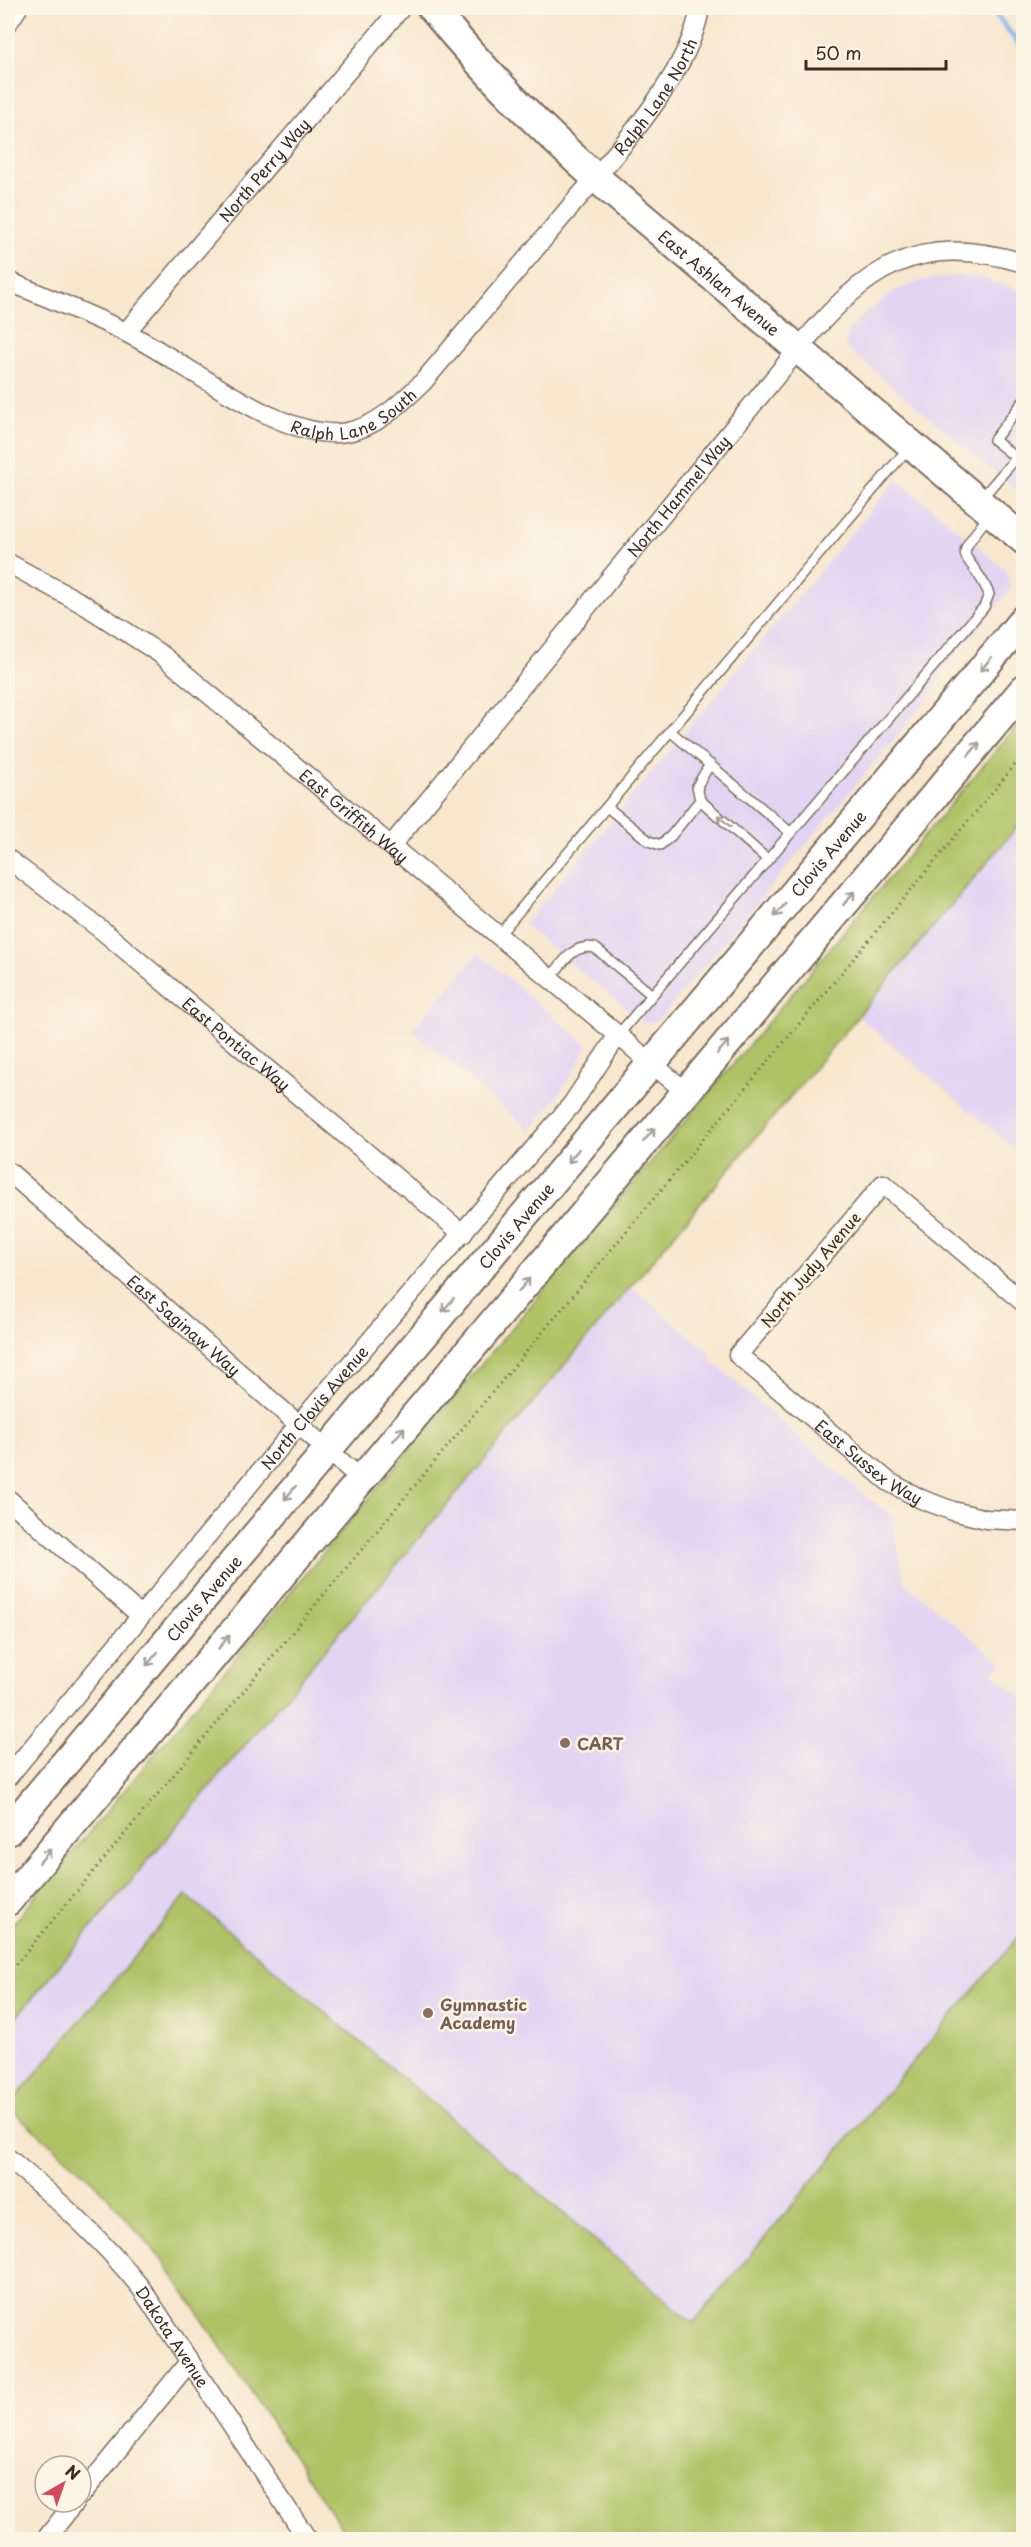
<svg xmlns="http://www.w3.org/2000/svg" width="1031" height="2547" viewBox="0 0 1031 2547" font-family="'Playpen Sans',sans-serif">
<rect width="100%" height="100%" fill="#fcf5e5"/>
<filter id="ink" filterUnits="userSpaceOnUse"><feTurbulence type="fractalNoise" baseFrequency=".0167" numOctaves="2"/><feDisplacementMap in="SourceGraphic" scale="12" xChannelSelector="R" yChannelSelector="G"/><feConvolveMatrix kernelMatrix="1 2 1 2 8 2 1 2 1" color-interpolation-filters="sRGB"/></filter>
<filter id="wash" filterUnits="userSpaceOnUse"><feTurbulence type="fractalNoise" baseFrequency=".008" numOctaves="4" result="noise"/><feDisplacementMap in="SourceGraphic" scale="24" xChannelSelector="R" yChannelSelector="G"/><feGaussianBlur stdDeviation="1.35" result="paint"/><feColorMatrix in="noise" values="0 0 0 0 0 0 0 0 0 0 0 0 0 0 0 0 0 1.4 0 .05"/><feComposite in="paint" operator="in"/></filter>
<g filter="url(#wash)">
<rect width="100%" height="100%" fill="#f7e7cf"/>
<path fill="#e2d4f3" d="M959,276L980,278L1023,291V496L849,350L845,343L848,332L864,314L895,291L924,280Z
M897,479L1007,571L1011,589L944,669L928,699L661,1017L656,1021L644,1023L524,925Z
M1023,820V1156L858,1016Z
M478,953L588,1046L557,1098L530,1130L412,1031Z
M632,1287L709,1352L711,1360L867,1498L892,1515L904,1582L1003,1664L992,1672L1023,1699V1931L693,2323L186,1895L8,2107V2027Z"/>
<path fill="#afc266" stroke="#757642" stroke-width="1.5" d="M1023,718V820L8,2027V1929Z
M186,1895L693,2323L1023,1931V2539H349L164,2262L98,2186L8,2107Z"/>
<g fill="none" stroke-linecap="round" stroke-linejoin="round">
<path stroke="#7fb4ed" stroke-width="5" d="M991,8L1024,51"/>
</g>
</g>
<g filter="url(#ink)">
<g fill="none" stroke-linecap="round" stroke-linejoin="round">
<g stroke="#7d6c5c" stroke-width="12">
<path id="service" d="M1023,402L994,440L1024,464
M980,500L1016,458
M670,731L791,833
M700,800L697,786L710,764
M607,807L649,841L660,845L671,836L700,800L768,860
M498,936L910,446
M550,978C563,963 573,943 595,948L652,995
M618,1035L984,607L989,594C969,547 947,566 990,515"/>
</g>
<g stroke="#7d6c5c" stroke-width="21">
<g id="minor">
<path d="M8,23L18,8"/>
<path id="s1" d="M8,281C47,298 87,313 125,332C184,360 283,444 347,432C377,427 402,402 423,382C469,327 515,273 561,218C607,163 689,78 700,8"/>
<path id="s2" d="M126,332L401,8"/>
<path id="s3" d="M8,563L83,604L162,655L686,1092"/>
<path id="s4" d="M391,846L799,348C865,268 916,231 1024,263"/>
<path id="s5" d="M8,859L103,931L463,1234"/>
<path id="s6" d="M8,1171L361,1479"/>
<path id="s7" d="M1024,1303L883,1184L738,1355L889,1482L921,1499L953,1511L986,1519L1024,1521"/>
<path d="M8,1499L141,1616"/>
<path id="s8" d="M8,1777L300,1423L572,1104L618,1035"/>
<path id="s9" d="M8,2158C56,2198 101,2238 141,2288L308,2540"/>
<path d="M81,2495L190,2361"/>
<path d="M45,2540L75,2502"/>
</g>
</g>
<g stroke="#7d6c5c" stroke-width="32">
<g id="primary">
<path id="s10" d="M432,8C482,69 536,124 595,177L1024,540"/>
<path id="s11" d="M8,1831L1024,619"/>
<path d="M8,1901L1024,689"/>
</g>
</g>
<path stroke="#7d6c5c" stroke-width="3" stroke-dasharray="1.5 4.5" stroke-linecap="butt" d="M8,1974L1024,754"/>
<use href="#service" stroke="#fff" stroke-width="9"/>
<use href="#minor" stroke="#fff" stroke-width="18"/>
<use href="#primary" stroke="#fff" stroke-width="28"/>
</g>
<defs><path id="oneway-shaft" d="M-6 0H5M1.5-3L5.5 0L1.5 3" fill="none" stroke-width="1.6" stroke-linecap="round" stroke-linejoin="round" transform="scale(1.5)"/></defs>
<g stroke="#a79f9a">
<use href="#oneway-shaft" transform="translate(986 664) rotate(130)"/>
<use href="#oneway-shaft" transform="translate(974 749) rotate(-50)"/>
<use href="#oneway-shaft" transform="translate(724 821) rotate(-139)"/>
<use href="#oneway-shaft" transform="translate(849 898) rotate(-50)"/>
<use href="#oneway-shaft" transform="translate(780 910) rotate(130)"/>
<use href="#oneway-shaft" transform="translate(723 1047) rotate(-50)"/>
<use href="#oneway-shaft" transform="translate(649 1135) rotate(-50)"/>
<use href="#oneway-shaft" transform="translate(573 1156) rotate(130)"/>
<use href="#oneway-shaft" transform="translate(524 1285) rotate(-50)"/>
<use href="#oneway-shaft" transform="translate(448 1305) rotate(130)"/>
<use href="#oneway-shaft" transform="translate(399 1434) rotate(-50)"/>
<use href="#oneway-shaft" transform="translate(290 1493) rotate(130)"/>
<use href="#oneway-shaft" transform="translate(224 1642) rotate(-50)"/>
<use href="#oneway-shaft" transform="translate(152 1659) rotate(130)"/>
<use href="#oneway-shaft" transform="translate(45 1856) rotate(-50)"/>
</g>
</g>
<g fill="#8d6e63" stroke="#fcf5e5" stroke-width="2">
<circle cx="565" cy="1743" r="6"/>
<circle cx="428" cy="2013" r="6"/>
</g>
<g text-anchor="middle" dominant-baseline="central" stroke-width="5" stroke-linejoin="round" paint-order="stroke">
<g font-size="16" fill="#3b2a1e" stroke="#fcf5e5">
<text stroke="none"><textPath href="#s1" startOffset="836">Ralph Lane North</textPath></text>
<text stroke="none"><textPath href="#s2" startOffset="213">North Perry Way</textPath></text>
<text stroke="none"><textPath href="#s10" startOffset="398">East Ashlan Avenue</textPath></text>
<text stroke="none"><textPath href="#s1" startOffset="386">Ralph Lane South</textPath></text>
<text stroke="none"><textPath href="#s4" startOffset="453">North Hammel Way</textPath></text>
<text stroke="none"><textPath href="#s3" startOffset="430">East Griffith Way</textPath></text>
<text stroke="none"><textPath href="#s11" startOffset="1276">Clovis Avenue</textPath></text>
<text stroke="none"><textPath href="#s5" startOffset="294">East Pontiac Way</textPath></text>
<text stroke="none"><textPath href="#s11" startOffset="790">Clovis Avenue</textPath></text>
<text transform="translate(810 1269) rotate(-50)">North Judy Avenue</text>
<text stroke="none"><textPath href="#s6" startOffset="234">East Saginaw Way</textPath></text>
<text stroke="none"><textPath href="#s8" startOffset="480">North Clovis Avenue</textPath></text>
<text stroke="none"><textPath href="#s7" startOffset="578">East Sussex Way</textPath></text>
<text stroke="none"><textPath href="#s11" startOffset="304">Clovis Avenue</textPath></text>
<text stroke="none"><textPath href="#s9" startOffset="244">Dakota Avenue</textPath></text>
</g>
<g font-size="16" font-weight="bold" fill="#785e54" stroke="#fcf5e5" text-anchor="start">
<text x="577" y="1743">CART</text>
<text x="440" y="2004">Gymnastic<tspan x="440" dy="18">Academy</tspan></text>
</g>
</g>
<rect width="1031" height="2547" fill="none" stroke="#fcf5e5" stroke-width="30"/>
<g transform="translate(63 2484) rotate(40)"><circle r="28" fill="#fcf5e5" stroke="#afa495" stroke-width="1.5"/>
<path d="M0-4.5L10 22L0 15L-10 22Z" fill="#d1495b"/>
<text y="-9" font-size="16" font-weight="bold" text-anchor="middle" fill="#3b2a1e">N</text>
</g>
<path d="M806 60v9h140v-9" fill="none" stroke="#3b2a1e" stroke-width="3"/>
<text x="815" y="60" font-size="18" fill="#3b2a1e" stroke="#fcf5e5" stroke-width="4.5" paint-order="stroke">50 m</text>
</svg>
